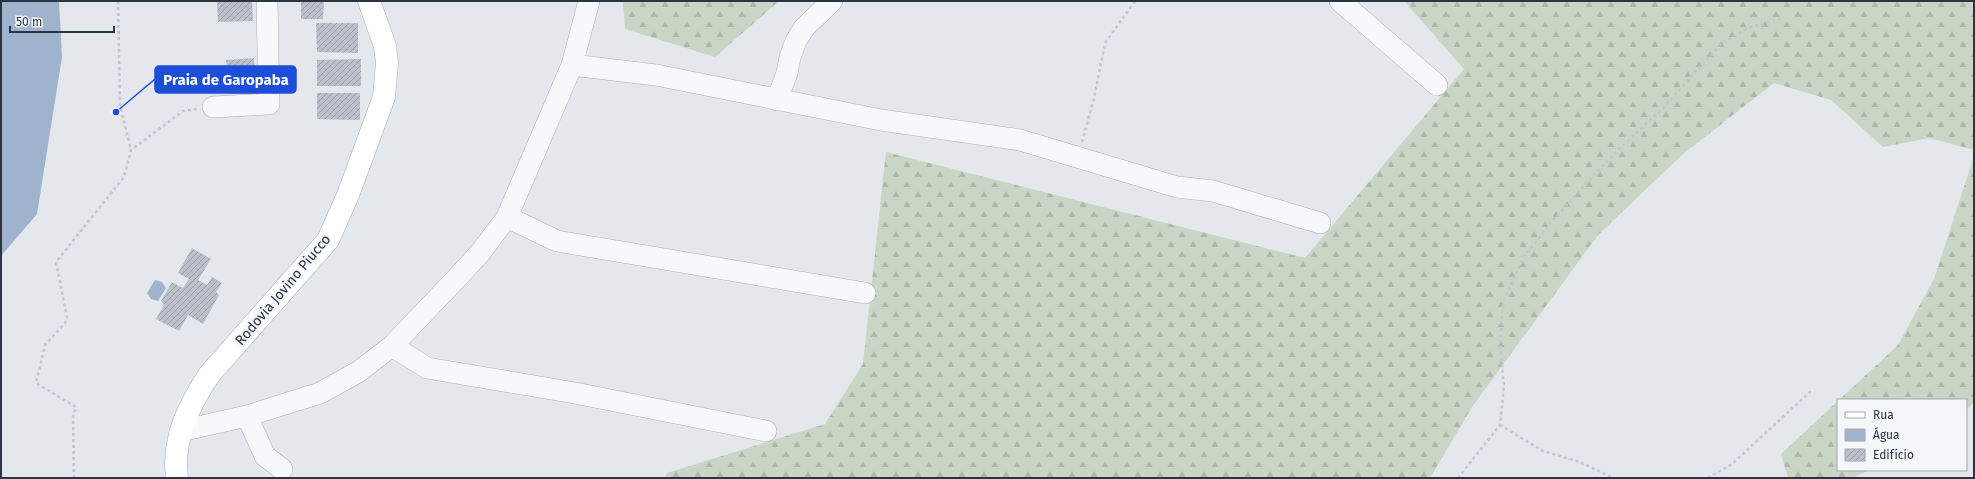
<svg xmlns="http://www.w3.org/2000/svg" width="1975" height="479" viewBox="0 0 1975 479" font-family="'Fira Sans',sans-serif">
<defs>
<pattern id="forest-firs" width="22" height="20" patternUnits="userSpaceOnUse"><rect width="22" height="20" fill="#c9d6c5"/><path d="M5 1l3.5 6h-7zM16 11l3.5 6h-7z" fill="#adb8ab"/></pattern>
<pattern id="building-hatch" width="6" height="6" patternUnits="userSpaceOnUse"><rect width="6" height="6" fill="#bbc0ca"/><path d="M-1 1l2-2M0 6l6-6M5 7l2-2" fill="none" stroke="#989da6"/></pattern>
</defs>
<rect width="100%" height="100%" fill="#e4e7ec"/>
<path fill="url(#forest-firs)" d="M623,1H779L715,57L625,29Z
M1404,1H1974V150L1929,138L1883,147L1831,100L1774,83L1683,154L1598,235L1472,407L1430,478H665L667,473L825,424L863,364L886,152L1305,258L1464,69Z
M1974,156V402L1966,410V400H1839L1898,345L1934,279Z
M1838,401V470H1868L1854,478H1788L1781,454Z"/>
<path fill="#9fb4cc" d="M1,1H59L62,57L37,214L1,256Z
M155,280L162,282L166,288L158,301L151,299L147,293Z"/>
<path fill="url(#building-hatch)" d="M217,1H252L253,21L218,22Z
M301,1H324L323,19H301Z
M316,23H358V53L317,52Z
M254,58L256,93L228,94L226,60Z
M361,59V86H317V60Z
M317,93H360V120L317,119Z
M192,248L211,259L198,280L207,285L212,277L222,283L216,292L219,295L203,324L188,315L179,331L156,319L164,305L161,301L172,282L183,288L189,279L178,273Z"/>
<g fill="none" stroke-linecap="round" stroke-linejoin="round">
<g stroke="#a9aeb7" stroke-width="22">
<path id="minor" d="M1340,1L1437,85
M572,65L656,75L881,120L1020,140L1177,187L1213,191L1320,223
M777,100L787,73L790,57L796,41L804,28L832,1
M213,107L269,104L267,1
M507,217L557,241L865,293
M392,346L427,368L575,393L766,431
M247,416L265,456L282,469
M180,431L247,416L320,393L358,372L392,346L455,280L480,253L507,217L572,65L589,1"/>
</g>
<g stroke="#a3abb8" stroke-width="23">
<path id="major" d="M177,478C172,439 188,407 209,375L328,240L348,195L384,97L387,63L385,46L369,1"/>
</g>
<path stroke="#c2c5cb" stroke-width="2.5" stroke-dasharray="3 3" stroke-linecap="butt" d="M118,1L120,105L131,150
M1082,142L1094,98L1105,43L1135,1
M1500,425L1543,451L1580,462L1613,478
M74,478L73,417L76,407L36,383L45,345L65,323L67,317L56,262L124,177L131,150L183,111L197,109
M1458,478L1500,425L1504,385L1500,344L1503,303L1523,258L1554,219L1585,185L1620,148L1662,109L1720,45L1748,28L1781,19
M1708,478L1732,464L1812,390"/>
<use href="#minor" stroke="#f7f8fa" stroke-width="21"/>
<use href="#major" stroke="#fff" stroke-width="22"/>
</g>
<g text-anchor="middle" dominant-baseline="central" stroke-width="4" stroke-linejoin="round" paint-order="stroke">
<g font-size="14" fill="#2b3445" stroke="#f4f6f9">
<text transform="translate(283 290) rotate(-50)">Rodovia Jovino Piucco</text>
</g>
</g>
<path fill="none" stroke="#1d4ed8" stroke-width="1.5" d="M116 112L155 79"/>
<circle fill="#1d4ed8" stroke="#f4f6f9" stroke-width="1.5" cx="116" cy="112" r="4"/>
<rect fill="#1d4ed8" stroke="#1d4ed8" stroke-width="1.5" x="155" y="66" width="141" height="27" rx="4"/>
<g font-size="15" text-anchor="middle" font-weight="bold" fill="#fff">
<text x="226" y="85">Praia de Garopaba</text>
</g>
<rect width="1975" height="479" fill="none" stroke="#2b3445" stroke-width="4"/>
<rect x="1837" y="399" width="130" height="72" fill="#f4f6f9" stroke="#a4a8b1"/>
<rect x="1845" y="412" width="20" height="6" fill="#ffffff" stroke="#a4a8b1"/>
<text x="1873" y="419" font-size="12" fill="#2b3445">Rua</text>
<rect x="1845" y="429" width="20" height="12" fill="#9fb4cc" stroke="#a4a8b1"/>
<text x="1873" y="439" font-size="12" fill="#2b3445">Água</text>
<rect x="1845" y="449" width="20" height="12" fill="url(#building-hatch)" stroke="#a4a8b1"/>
<text x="1873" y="459" font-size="12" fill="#2b3445">Edifício</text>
<path d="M10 26v6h104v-6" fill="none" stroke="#2b3445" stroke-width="2"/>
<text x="16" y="26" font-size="12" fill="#2b3445" stroke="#f4f6f9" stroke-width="3" paint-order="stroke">50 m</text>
</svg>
